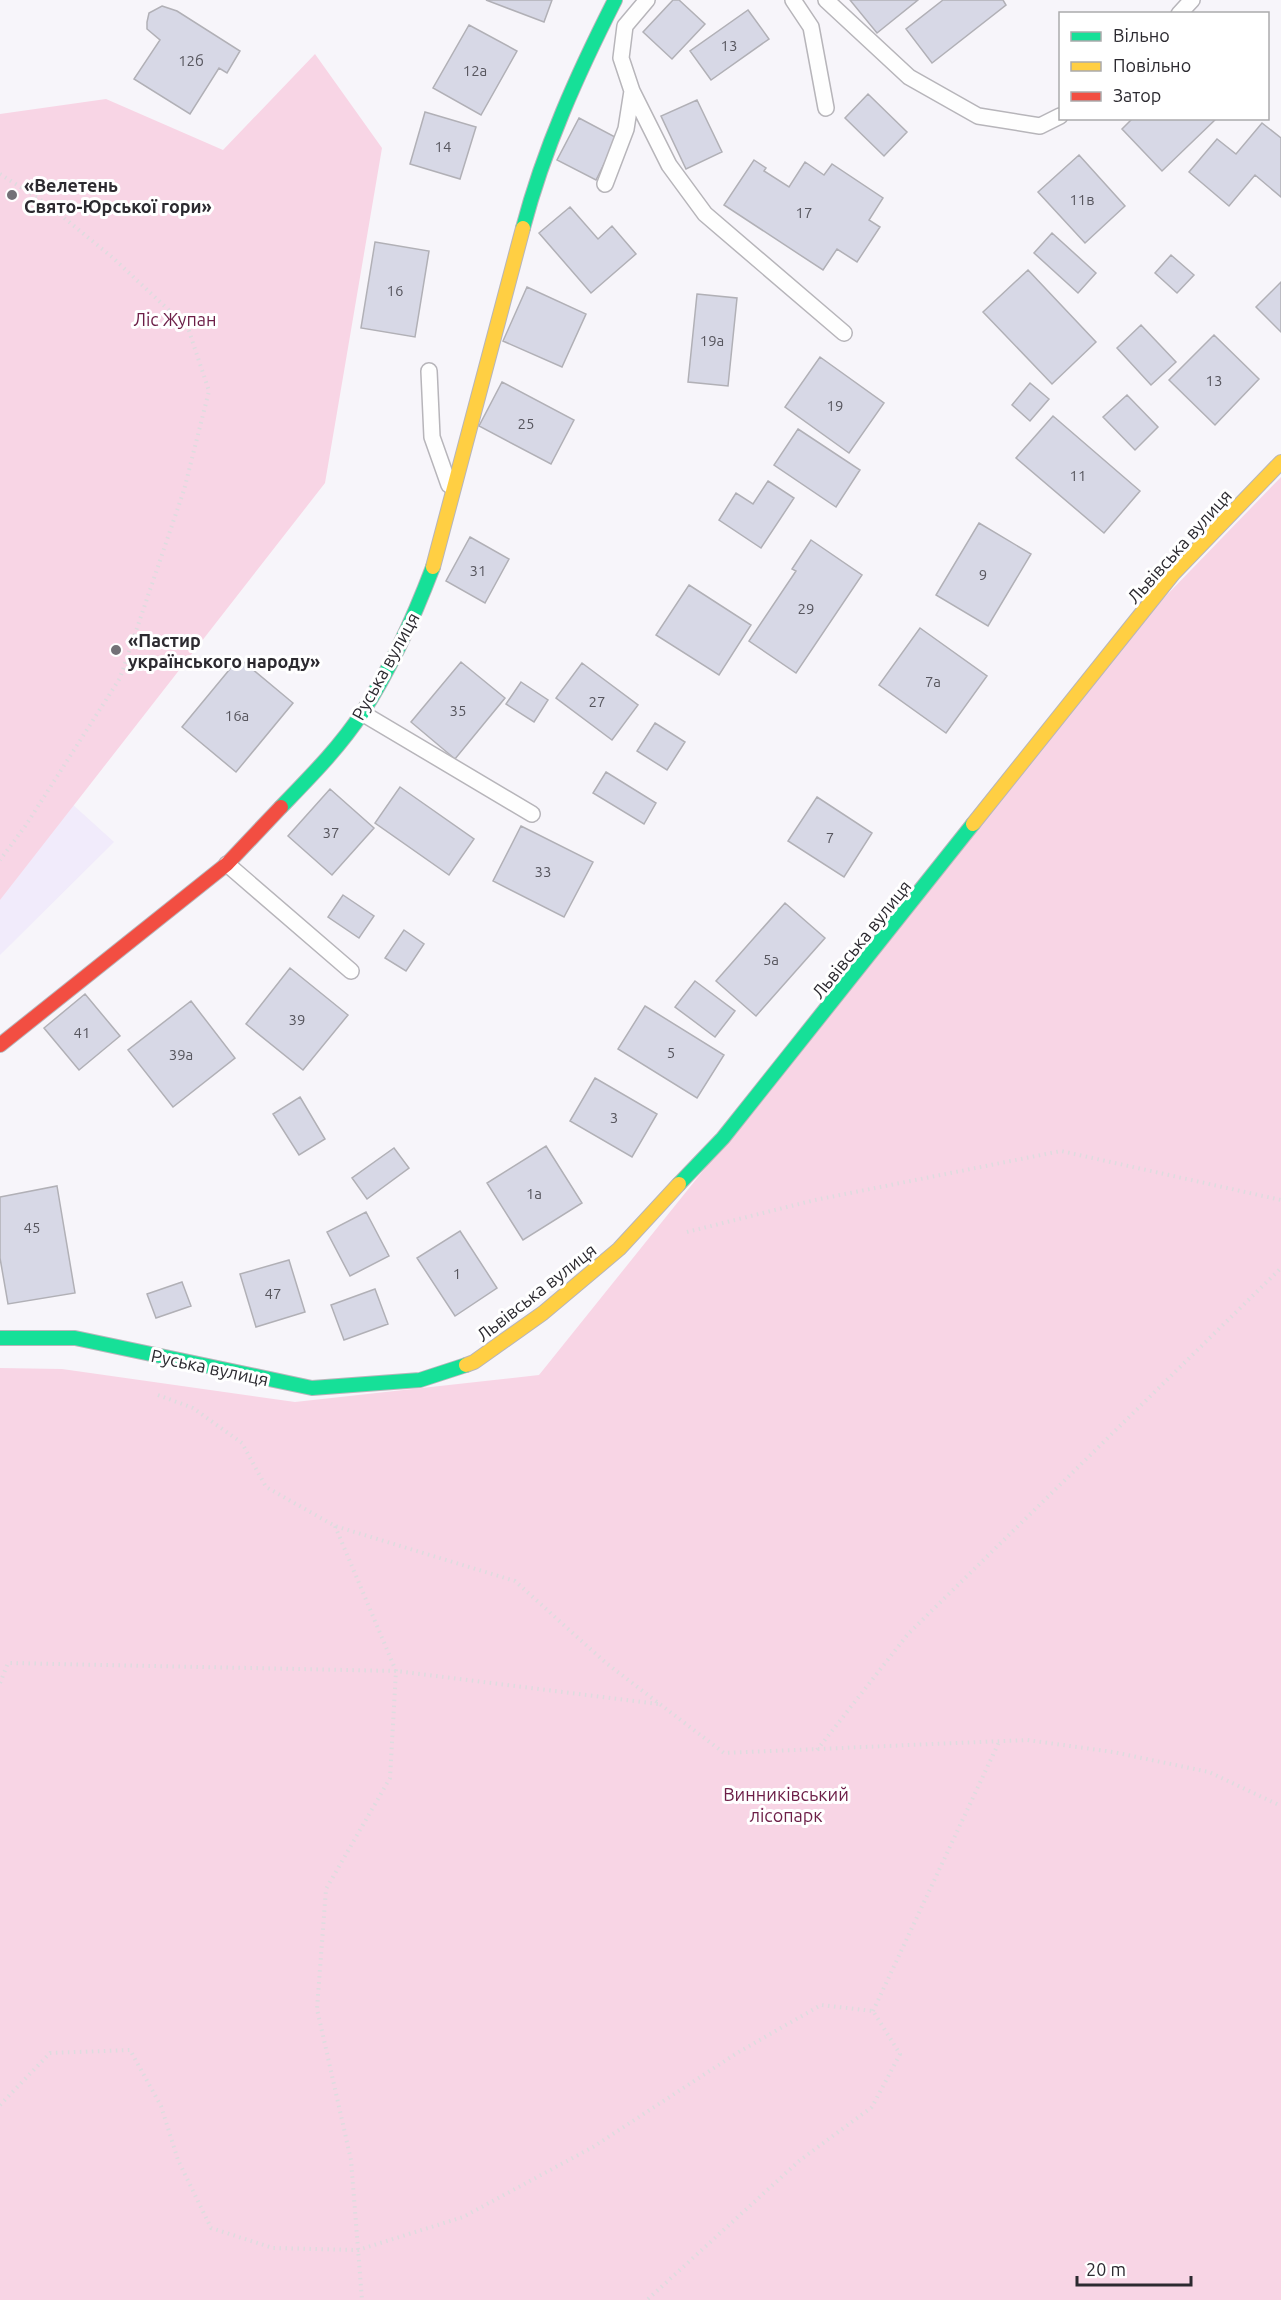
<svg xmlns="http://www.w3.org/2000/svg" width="1281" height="2300" viewBox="0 0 1281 2300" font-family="Ubuntu,sans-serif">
<rect width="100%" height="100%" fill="#f7f5fa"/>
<path fill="#f1ebfb" d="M72,804L114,842L0,955V876Z"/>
<path fill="#f8d5e5" d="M315,54L382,148L325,483L0,900V114L106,99L223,150Z
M1281,477V2300H0V1368L62,1369L295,1402L539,1375L1159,603Z"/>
<path fill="#d7d8e6" stroke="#b1b0b6" stroke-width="1.5" d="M486,0H552L544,22Z
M673,0H679L705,24L672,59L643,32Z
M850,0H918L877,33Z
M943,0H1003L1006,5L932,63L906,29Z
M162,6L177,11L240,51L227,73L219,68L190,114L134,79L160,40L147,29V22L149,13Z
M748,10L769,39L711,80L690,51Z
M469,25L517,51L481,115L433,88Z
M868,94L907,132L884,156L845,118Z
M697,100L722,152L686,169L661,116Z
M425,112L476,127L460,179L410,164Z
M579,118L617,138L596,180L557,160Z
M1133,118H1217L1162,171L1122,129Z
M1262,123L1281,138V197L1255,175L1229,206L1189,172L1217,139L1236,154Z
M1079,155L1125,206L1085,243L1038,192Z
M754,160L766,168L764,171L789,187L805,162L824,175L832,164L883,198L869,220L880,227L857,262L837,249L823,270L724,205Z
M570,207L598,239L612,226L636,254L591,293L539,233Z
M1052,233L1096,273L1078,293L1034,253Z
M375,242L429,251L415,337L361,328Z
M1171,255L1194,275L1177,293L1155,273Z
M1028,270L1096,342L1052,384L983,312Z
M1281,282V332L1256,307Z
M527,287L586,314L562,367L503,341Z
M697,294L737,298L728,386L688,382Z
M1141,325L1176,362L1151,385L1117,348Z
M1214,335L1259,379L1215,425L1169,380Z
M820,357L884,403L849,453L785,407Z
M502,382L574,420L551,464L479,426Z
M1030,383L1049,399L1030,421L1012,405Z
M1127,395L1158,427L1135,450L1103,417Z
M1053,416L1140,491L1104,533L1016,458Z
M798,429L860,470L836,507L774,465Z
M768,481L794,498L761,548L719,520L736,493L753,504Z
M979,523L1031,554L988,626L936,595Z
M470,537L509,559L485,603L446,581Z
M811,540L862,575L796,673L749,641L796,571L792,569Z
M689,585L751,625L719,675L656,635Z
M920,628L987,676L946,733L879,685Z
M239,658L293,703L236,772L182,727Z
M461,662L505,698L455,759L411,722Z
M582,663L638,705L612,740L556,698Z
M521,682L548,700L534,722L506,704Z
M655,723L685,742L667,770L637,751Z
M606,772L656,803L644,824L593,793Z
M400,787L474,839L449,875L375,823Z
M330,789L374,828L332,875L288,836Z
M817,797L872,833L844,877L788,841Z
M521,826L593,862L564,917L493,881Z
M343,895L374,916L359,938L328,917Z
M785,903L825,938L756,1016L716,981Z
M404,930L424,944L406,971L385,958Z
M290,968L348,1015L303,1070L246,1024Z
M695,981L735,1011L715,1037L675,1007Z
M85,994L120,1036L79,1070L44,1028Z
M191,1001L235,1058L173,1107L128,1050Z
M645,1006L724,1055L697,1098L618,1049Z
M595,1078L657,1114L632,1157L570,1121Z
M300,1097L325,1139L299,1155L273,1114Z
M546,1146L582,1203L523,1240L487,1183Z
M394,1148L409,1168L367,1199L352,1178Z
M57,1186L75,1293L8,1304L0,1258V1197Z
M366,1212L389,1256L350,1276L327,1232Z
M460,1231L497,1288L455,1316L417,1258Z
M289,1260L305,1312L256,1327L240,1274Z
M182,1282L191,1306L156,1318L147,1294Z
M375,1289L388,1324L344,1340L331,1305Z"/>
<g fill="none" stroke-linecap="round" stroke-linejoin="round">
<g stroke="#b7b5ba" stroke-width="18">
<path id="lane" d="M647,0L625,26L621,58L632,91L669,165L705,214L844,333
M793,0L811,27L826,108
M826,0L909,77L978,116L1040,126L1060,116
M1179,14L1192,0
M605,184L626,129L632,91
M429,371L432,437L449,485
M362,713L532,814
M227,864L351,971"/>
</g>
<g stroke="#b7b5ba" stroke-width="16">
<path id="fast" d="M523,228C544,148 578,73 615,0
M281,807C309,778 340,747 362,713C391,668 414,617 433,567
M679,1184L723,1138L973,824
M0,1338H75L312,1388L420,1380L466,1365"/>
</g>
<g stroke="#b7b5ba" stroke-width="16">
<path id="slow" d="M433,567L523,228
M973,824L1173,574L1281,462
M466,1365L474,1362L543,1313L619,1249L679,1184"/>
</g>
<g stroke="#b7b5ba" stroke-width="16">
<path id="jam" d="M0,1045L227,864L281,807"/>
</g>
<path stroke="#dedcdf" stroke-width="4" stroke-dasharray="1.5 4.5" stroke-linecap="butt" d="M0,174L47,204L112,257L188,328L209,391L184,490L120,678L26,825L0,860
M687,1232L815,1200L1061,1151L1281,1200
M158,1395L193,1408L242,1443L266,1487L335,1526L515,1581L606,1663L724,1753L1027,1740L1113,1752L1209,1772L1281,1806
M335,1526L396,1671L390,1778L326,1889L317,2009L351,2160L362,2300
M0,1683L8,1663L396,1671L658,1704
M817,1750L908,1634L1281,1268
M873,2011L999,1742
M0,2105L50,2053L130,2050L161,2106L178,2160L211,2228L273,2248L358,2250L463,2217L593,2147L737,2053L821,2005L873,2011L900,2054L872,2107L799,2161L647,2300"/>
<use href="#lane" stroke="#fefefe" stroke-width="15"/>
<use href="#fast" stroke="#16e098" stroke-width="14"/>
<use href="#slow" stroke="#ffcf43" stroke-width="14"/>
<use href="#jam" stroke="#f24e42" stroke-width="14"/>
</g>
<g fill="#737177" stroke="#fff" stroke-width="2">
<circle cx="12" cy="195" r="6"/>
<circle cx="116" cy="650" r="6"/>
</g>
<g text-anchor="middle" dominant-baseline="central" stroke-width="6" stroke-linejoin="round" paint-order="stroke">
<g font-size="15" fill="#57565e">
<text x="729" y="45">13</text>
<text x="191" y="60">12б</text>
<text x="475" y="70">12а</text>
<text x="443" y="146">14</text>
<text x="1082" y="199">11в</text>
<text x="804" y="212">17</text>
<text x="395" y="290">16</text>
<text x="712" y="340">19а</text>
<text x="1214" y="380">13</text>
<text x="835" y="405">19</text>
<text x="526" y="423">25</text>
<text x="1078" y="475">11</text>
<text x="478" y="570">31</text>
<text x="983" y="574">9</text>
<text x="806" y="608">29</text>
<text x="933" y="681">7а</text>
<text x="597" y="701">27</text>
<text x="458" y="710">35</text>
<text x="237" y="715">16а</text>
<text x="331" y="832">37</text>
<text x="830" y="837">7</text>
<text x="543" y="871">33</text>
<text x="771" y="959">5а</text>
<text x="297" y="1019">39</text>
<text x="82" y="1032">41</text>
<text x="671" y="1052">5</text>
<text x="181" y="1054">39а</text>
<text x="614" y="1117">3</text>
<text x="534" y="1193">1а</text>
<text x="32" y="1227">45</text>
<text x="457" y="1273">1</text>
<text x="273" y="1293">47</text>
</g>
<g font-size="18" font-weight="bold" fill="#2c2a30" stroke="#fff" text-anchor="start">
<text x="24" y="185">«Велетень<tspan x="24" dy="21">Свято-Юрської гори»</tspan></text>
<text x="128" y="640">«Пастир<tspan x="128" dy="21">українського народу»</tspan></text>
</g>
<g font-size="18" fill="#6c1e47" stroke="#fff">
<text x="175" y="319">Ліс Жупан</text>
<text x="786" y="1794">Винниківський<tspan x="786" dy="21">лісопарк</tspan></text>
</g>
<g font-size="18" fill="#2c2a30" stroke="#fff">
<text transform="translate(1179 546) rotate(-48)">Львівська вулиця</text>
<text transform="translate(385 666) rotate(-61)">Руська вулиця</text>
<text transform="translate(861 939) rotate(-51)">Львівська вулиця</text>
<text transform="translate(536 1292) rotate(-38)">Львівська вулиця</text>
<text transform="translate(210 1367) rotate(12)">Руська вулиця</text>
</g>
</g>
<rect x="1059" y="12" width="210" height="108" fill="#ffffff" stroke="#abaaac" stroke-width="1.5"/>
<rect x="1071" y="32" width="30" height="9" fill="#16e098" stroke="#abaaac" stroke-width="1.5"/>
<text x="1113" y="42" font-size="18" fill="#2c2a30">Вільно</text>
<rect x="1071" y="62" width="30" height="9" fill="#ffcf43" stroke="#abaaac" stroke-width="1.5"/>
<text x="1113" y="72" font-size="18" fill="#2c2a30">Повільно</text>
<rect x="1071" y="92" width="30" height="9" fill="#f24e42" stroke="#abaaac" stroke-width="1.5"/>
<text x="1113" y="102" font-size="18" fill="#2c2a30">Затор</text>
<path d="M1077 2276v9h114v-9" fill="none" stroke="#2c2a30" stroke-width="3"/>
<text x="1086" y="2276" font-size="18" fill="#2c2a30" stroke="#ffffff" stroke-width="4.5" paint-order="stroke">20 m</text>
</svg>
